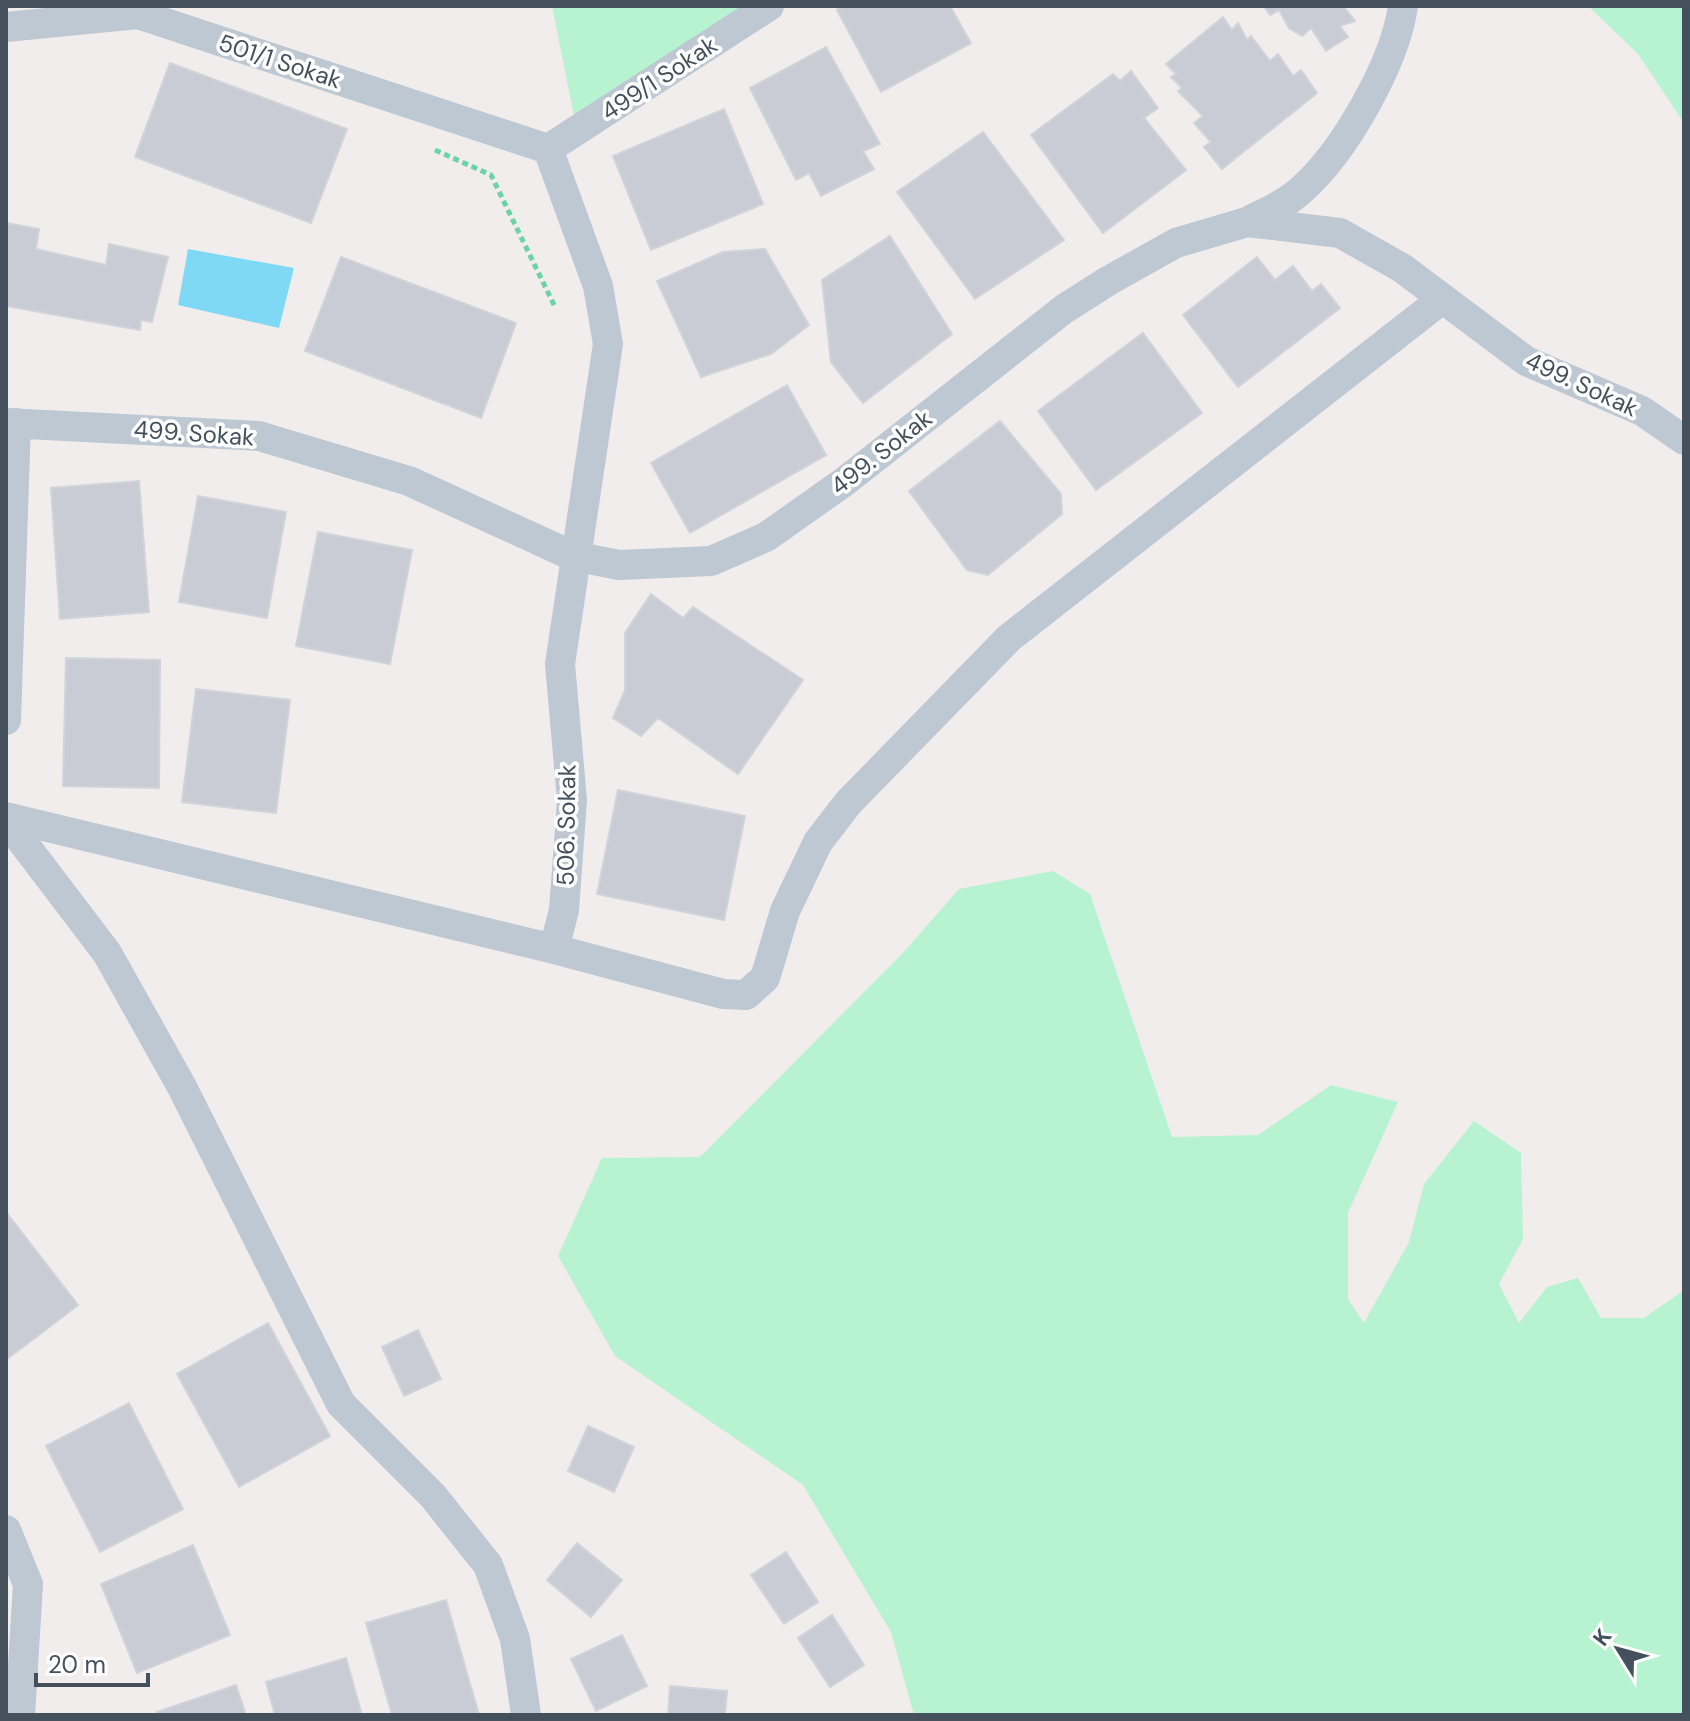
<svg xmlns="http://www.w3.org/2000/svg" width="1690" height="1721" viewBox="0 0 1690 1721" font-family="'DM Sans',sans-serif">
<rect width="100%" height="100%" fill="#f1eded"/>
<path fill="#b7f3d0" d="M552,6H769L577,131Z
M1588,6H1684V123L1638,54Z
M1053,871L1090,894L1172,1137L1258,1135L1331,1085L1398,1102L1348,1213V1299L1364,1323L1409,1242L1424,1184L1474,1121L1521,1153L1523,1239L1499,1284L1519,1323L1547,1287L1578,1278L1601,1318H1644L1684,1290V1715H914L891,1632L803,1485L615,1356L558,1256L602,1158L700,1157L902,954L959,889Z"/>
<path fill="#80d9f4" d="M188,249L294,268L279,328L178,305Z"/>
<path fill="#c9ccd4" stroke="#d1d3da" stroke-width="2" d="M844,6H950L971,43L881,92L837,10Z
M1264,6H1343L1355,21L1340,26L1348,37L1326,51L1311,28L1302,36L1289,28L1279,10L1270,15Z
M1223,17L1232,30L1238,23L1247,40L1251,36L1270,61L1278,54L1293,76L1301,70L1317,93L1222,169L1204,147L1211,142L1194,123L1203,116L1178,91L1182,88L1171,77L1176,74L1166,64Z
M826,47L880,144L863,151L874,169L821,196L809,173L796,180L750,88Z
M170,63L347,129L311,223L135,157Z
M1131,71L1158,108L1144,118L1186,170L1103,233L1031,135L1113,74L1120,81Z
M724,109L763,204L651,250L613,156Z
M983,132L1064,240L975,299L897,192Z
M6,223L39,229L36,249L106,265L109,244L168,257L152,322L141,320L140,330L6,306Z
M890,236L952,334L863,403L831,362L822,280Z
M765,249L809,325L771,354L701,377L657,281L723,252Z
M341,257L516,323L481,418L305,351Z
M1257,257L1275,280L1293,266L1312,291L1321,284L1340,308L1238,387L1183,315Z
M1143,333L1202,413L1096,490L1038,411Z
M787,385L826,455L690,533L651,463Z
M1000,421L1061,494L1062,514L988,575L967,570L909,491Z
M139,481L149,612L60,619L51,488Z
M198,496L286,512L267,618L179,602Z
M318,532L412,550L390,664L296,646Z
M651,594L683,618L693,607L803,680L738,774L658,718L641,736L613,718L625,690V633Z
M66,658L160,660L159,788L63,786Z
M196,689L290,700L276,813L182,802Z
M618,790L745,816L724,920L597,894Z
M6,1212L78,1305L6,1360Z
M268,1323L330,1436L239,1487L177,1374Z
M418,1330L441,1379L404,1396L382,1347Z
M129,1403L183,1509L100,1552L46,1446Z
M588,1426L634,1447L614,1492L568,1471Z
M577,1543L622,1580L591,1617L547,1580Z
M193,1545L230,1635L137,1673L101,1584Z
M786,1552L818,1602L784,1624L751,1575Z
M446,1600L479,1715H392L366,1623Z
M832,1615L864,1665L830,1687L798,1638Z
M622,1635L647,1686L596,1711L571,1659Z
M346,1658L362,1715H275L266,1682Z
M236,1685L246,1715H159L157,1712Z
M670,1686L727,1691L725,1715H668Z"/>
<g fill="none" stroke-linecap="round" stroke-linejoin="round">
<path stroke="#6cd4a4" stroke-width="5" stroke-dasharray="6 4" stroke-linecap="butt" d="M435,150L491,175L555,307"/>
<path stroke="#bdc8d2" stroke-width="30" d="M6,27L138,14L548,149
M548,149L769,6
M1247,222C1264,213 1286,204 1300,191C1344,153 1395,63 1403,6
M6,423L259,436L409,481L573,556L619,565L711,561L766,537L844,482L1064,309L1108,281L1176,243L1247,222L1340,233L1402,268L1526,361L1642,411L1684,440
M6,720L16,423
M6,817L554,949L564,910L572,800L560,664L608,344L598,286L548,149
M6,820L107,953L182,1087L341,1404L433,1496L488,1565L515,1639L526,1715
M554,949L723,994L746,995L765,978L785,911L818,842L848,803L1009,638L1441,300
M6,1530L28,1584L20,1715"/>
</g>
<g text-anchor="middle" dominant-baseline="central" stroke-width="7" stroke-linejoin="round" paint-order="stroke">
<g font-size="24" fill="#44515d" stroke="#fff">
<text transform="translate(280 61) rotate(18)">501/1 Sokak</text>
<text transform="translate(659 78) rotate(-33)">499/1 Sokak</text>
<text transform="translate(1582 384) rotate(25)">499. Sokak</text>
<text transform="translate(194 433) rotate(4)">499. Sokak</text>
<text transform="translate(881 452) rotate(-38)">499. Sokak</text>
<text transform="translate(566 825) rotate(-89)">506. Sokak</text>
</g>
</g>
<rect width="1690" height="1721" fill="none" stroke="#44515d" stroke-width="16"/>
<g transform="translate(1618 1649) rotate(307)" stroke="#ffffff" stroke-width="6" paint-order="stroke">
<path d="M0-6L14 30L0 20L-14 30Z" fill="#44515d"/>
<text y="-12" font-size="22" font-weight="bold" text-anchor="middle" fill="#44515d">K</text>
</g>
<path d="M36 1673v12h112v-12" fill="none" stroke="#44515d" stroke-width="4"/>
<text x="48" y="1673" font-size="24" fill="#44515d" stroke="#ffffff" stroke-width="6" paint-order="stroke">20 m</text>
</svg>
